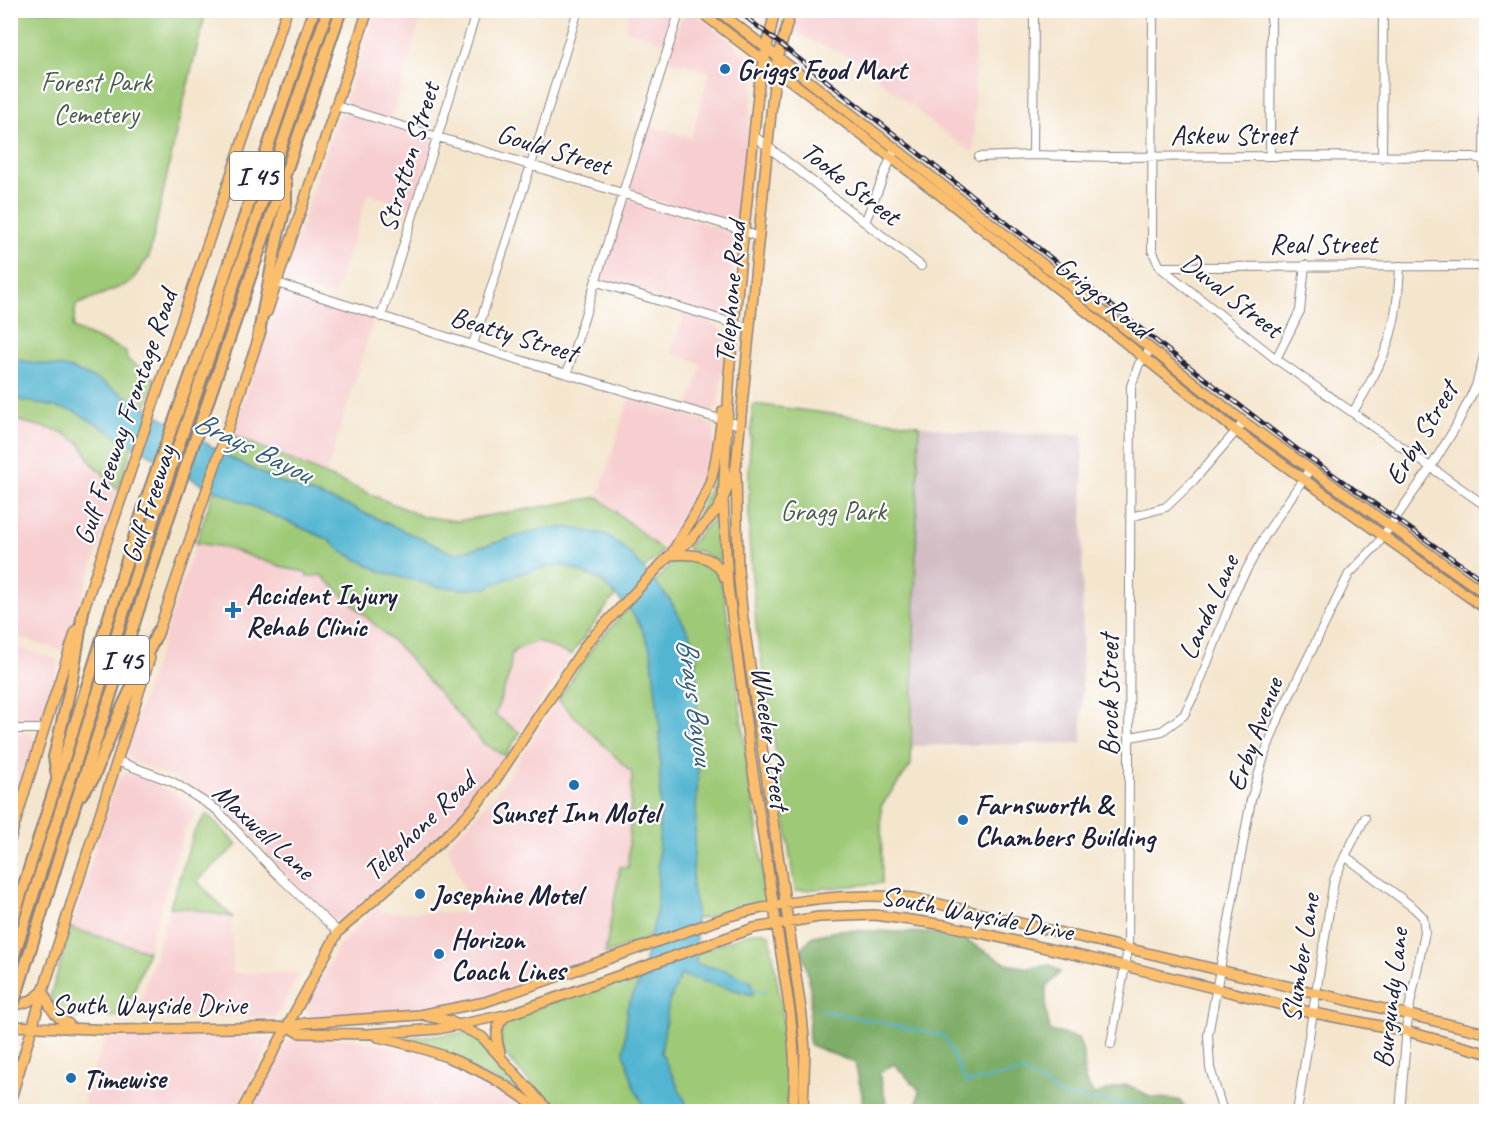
<svg xmlns="http://www.w3.org/2000/svg" width="1497" height="1122" viewBox="0 0 1497 1122" font-family="Caveat,sans-serif">
<rect width="100%" height="100%" fill="#fff"/>
<filter id="ink" filterUnits="userSpaceOnUse"><feTurbulence type="fractalNoise" baseFrequency=".0167" numOctaves="2"/><feDisplacementMap in="SourceGraphic" scale="12" xChannelSelector="R" yChannelSelector="G"/><feConvolveMatrix kernelMatrix="1 2 1 2 8 2 1 2 1" color-interpolation-filters="sRGB"/></filter>
<filter id="wash" filterUnits="userSpaceOnUse"><feTurbulence type="fractalNoise" baseFrequency=".008" numOctaves="4" result="noise"/><feDisplacementMap in="SourceGraphic" scale="24" xChannelSelector="R" yChannelSelector="G"/><feGaussianBlur stdDeviation="1.35" result="paint"/><feColorMatrix in="noise" values="0 0 0 0 0 0 0 0 0 0 0 0 0 0 0 0 0 1.4 0 .05"/><feComposite in="paint" operator="in"/></filter>
<g filter="url(#wash)">
<rect width="100%" height="100%" fill="#f4e5cd"/>
<path fill="#f7cfd0" d="M375,11H423L391,121L358,110L347,103L345,99Z
M620,11H676L667,44L625,29L630,14Z
M797,11H975L974,152L966,148L930,122L854,58L791,32Z
M693,12L753,59L756,65L739,218L735,222L731,223L629,192L628,189L648,125L691,138L710,72L668,60L680,21L687,13Z
M345,113L431,138L433,141L412,208L368,194L334,298L290,284L285,279V275L336,120L339,116Z
M629,200L718,228L735,237L729,310L727,313L717,315L603,281L602,277L624,203Z
M287,292L374,318L326,475L233,435L278,297L280,293Z
M684,313L709,321L726,333L718,406L711,412L688,408L702,364L671,353Z
M629,398L704,421L715,429L711,461L702,492L680,530L663,551L598,497Z
M11,419L62,432L80,443L91,462L118,489L65,648L62,651L11,635Z
M196,543L223,547L289,569L306,572L308,576L321,574L399,647L484,744L505,756L478,793L455,819L345,918L334,919L291,881L247,830L212,800L173,777L143,765L131,763L126,756L132,731Z
M537,641L571,655L520,733L494,716L510,672L511,656L515,650Z
M10,646L57,659L58,662L57,670L41,720L38,723L11,725Z
M558,700L632,772L628,867H620L605,954L576,967L514,989L447,1008L411,1014L314,1019L310,1017L305,1009L307,1004L341,944L378,907L383,912L472,913L447,844L477,815L504,783Z
M25,733L31,736L34,741V748L11,812V734Z
M125,773L135,775L172,792L197,807L198,811L185,829L148,951L71,928L117,779Z
M170,907L187,908L232,917L233,973H300L277,1017L136,1016Z
M107,1036L248,1037L270,1038L271,1040L235,1111H85L84,1092Z
M296,1038H323L357,1040L418,1052L452,1064L492,1084L534,1111L250,1112L285,1045L288,1041Z"/>
<path fill="#d2bdc5" d="M919,425L968,433L1083,434L1082,743L913,746Z"/>
<path fill="#9ec976" stroke="#607658" stroke-width="1.5" d="M11,11H206L179,120L149,257L130,283L76,305L73,328L126,351L127,359L155,379L118,489L91,462L80,443L62,432L11,419Z
M753,404L919,425L911,765L881,806L882,883L795,891L773,733L757,634L749,541V465Z
M233,435L421,516L457,521L598,497L663,551L610,602L571,655L537,641L515,650L511,656L510,672L495,715L520,733L505,756L484,744L399,647L321,575L307,577L306,572L289,569L223,547L196,543Z
M716,474L720,475C719,503 715,506 696,526L694,524Z
M716,516L719,518L720,560L717,561L699,551L688,550L687,547Z
M690,557C713,562 718,570 724,592L767,900L759,905L695,920L605,954L620,867H628L632,773L558,700L595,644L671,564L680,559Z
M207,814L237,845L197,881L232,917L187,908L170,907L194,832Z
M71,928L148,951L132,997L128,999L125,1008L126,1016L68,1018L55,1011L50,997Z
M754,932H765L770,936L790,1061L787,1111H555L503,1052C499,1037 499,1030 510,1018Z
M466,1033C489,1045 505,1068 522,1089L520,1091L400,1038Z"/>
<path fill="#7ead67" stroke="#506851" stroke-width="1.5" d="M841,930L932,933L964,939L1007,964L1029,968L1051,965L1060,972L1046,988V1009L1050,1031L1078,1038L1084,1055L1085,1081L1095,1095L1126,1084L1150,1097L1179,1100L1189,1111H916L919,1090L894,1064L879,1073L887,1104V1111H862V1094L855,1063L810,1045C805,1026 813,1008 810,989C809,975 804,961 802,947L813,936Z"/>
<path fill="#52b5d1" stroke="#3a6c86" stroke-width="1.5" d="M11,359L69,368L98,380L235,460L280,482L349,506L455,554L546,528H569L605,534L630,553L670,600L693,640L696,654L698,776L692,891L696,905V964L725,970L752,982L753,995L681,975L669,1002L661,1052L690,1111H647L634,1088L624,1052L627,1008L640,981L657,909L660,807V731L651,651L641,627L631,611L600,580L565,566H552L521,573L486,588L463,589L438,587L382,572L343,552L327,539L199,483L74,411L11,398Z"/>
<g fill="none" stroke-linecap="round" stroke-linejoin="round">
<path stroke="#52b5d1" stroke-width="2" d="M752,988L766,993
M821,1010L944,1036L966,1083L1023,1072L1063,1096L1149,1107L1153,1112"/>
</g>
</g>
<g filter="url(#ink)">
<g fill="none" stroke-linecap="round" stroke-linejoin="round">
<g stroke="#8b8484" stroke-width="10">
<path id="minor" d="M1153,10L1152,250L1160,267L1276,359L1486,506
M1485,10L1484,173L1486,186
M336,106L743,230L757,237
M754,136L921,266
M1033,155L1034,10
M1270,156L1271,10
M979,157L1033,155L1111,157L1270,156L1473,157L1486,160
M1382,158L1383,10
M865,222L895,148
M1160,267L1486,266
M597,282L749,328
M277,283L513,358L740,425
M381,317L477,10
M473,344L531,165L578,10
M1276,359L1300,311L1305,265
M567,373L680,10
M1476,386L1486,390
M1353,412C1387,357 1397,331 1400,266
M1131,517L1166,507L1194,480L1244,422
M10,729H44
M1131,737L1162,731L1184,715L1197,689L1236,589L1266,534L1310,469
M117,761L173,782L217,810L275,872L338,932
M1345,856L1414,908L1423,917L1425,932L1408,1014L1400,1112
M1111,1044L1128,949L1131,386L1139,364L1150,350
M1223,1112L1210,1068L1208,1035L1251,800L1265,753L1280,715L1349,574L1377,545L1431,467L1455,428L1476,386L1486,349
M1297,1112L1334,880L1345,856L1365,818"/>
</g>
<g stroke="#8b8484" stroke-width="12">
<path id="major" d="M698,10L944,198L1236,431L1486,609
M717,10L895,148L1244,422L1486,594
M267,312L368,10
M730,370L723,499L728,586L750,752L790,1012C794,1045 797,1079 792,1112
M729,373L759,85L775,10
M736,472L738,569L743,619L802,1016L805,1049L803,1112
M673,551C687,526 704,503 712,476C718,454 719,432 723,411
M671,555C693,553 716,555 725,578
M81,617L287,10
M157,636L261,331
M10,840L44,729L76,630
M10,1005C25,1005 33,1000 43,991C50,1007 53,1016 69,1024
M427,1016L450,1021L482,1037L550,1112
M10,1026L118,1030L288,1027L305,1023L419,1015L485,1002L730,916C790,899 851,892 914,898L1486,1033
M288,1027L300,1033L367,1034L438,1029L510,1014L754,928L819,917L875,915L945,925L1125,966L1314,1013L1406,1031L1486,1053
M378,1037C437,1050 494,1071 541,1112
M500,1052C495,1037 495,1022 509,1014
M10,1054L14,1065L10,1077
M10,1102L43,991L150,658
M241,1112L338,932L440,842L473,809L493,784L587,643L669,556L687,543L717,510L723,499L736,467L773,93L778,58L791,10"/>
</g>
<g stroke="#8b8484" stroke-width="14">
<path id="highway" d="M258,337L278,235L286,203V182
M57,776L54,757L72,680L83,612
M81,795L93,779L120,712L158,631
M10,929L146,500L202,343L314,10
M10,968L156,511L328,10
M16,996L76,802L168,519L341,10"/>
</g>
<use href="#minor" stroke="#fff" stroke-width="8"/>
<use href="#major" stroke="#fabe6d" stroke-width="9"/>
<use href="#highway" stroke="#fabe6d" stroke-width="10"/>
<g stroke="#22223b" stroke-width="4.5">
<path id="rail" d="M737,10L1169,351L1297,449L1486,582"/>
</g>
<use href="#rail" stroke="#fff" stroke-width="2" stroke-dasharray="7" stroke-linecap="butt"/>
<g stroke="#8b8484" stroke-width="14" stroke-linecap="butt">
<path id="highway-bridge" d="M10,1015L16,996"/>
</g>
<use href="#highway-bridge" stroke="#fabe6d" stroke-width="10"/>
</g>
</g>
<g fill="#1f6fb2" stroke="#fff" stroke-width="2">
<circle cx="725" cy="69" r="6"/>
<path d="M230 601h6v6h6v6h-6v6h-6v-6h-6v-6h6z"/>
<circle cx="574" cy="785" r="6"/>
<circle cx="963" cy="820" r="6"/>
<circle cx="420" cy="894" r="6"/>
<circle cx="439" cy="954" r="6"/>
<circle cx="71" cy="1078" r="6"/>
</g>
<g text-anchor="middle" dominant-baseline="central" stroke-width="4.5" stroke-linejoin="round" paint-order="stroke">
<g fill="#fff" stroke="#646476" stroke-width="1.5">
<rect x="230" y="152" width="54" height="48" rx="4.5"/>
<rect x="95" y="636" width="54" height="48" rx="4.5"/>
</g>
<g font-size="27" font-weight="bold" fill="#22223b">
<text x="257" y="176">I 45</text>
<text x="122" y="660">I 45</text>
</g>
<g font-size="28" font-weight="bold" fill="#22223b" stroke="#fff" text-anchor="start">
<text x="737" y="69">Griggs Food Mart</text>
<text x="246" y="594">Accident Injury<tspan x="246" dy="32">Rehab Clinic</tspan></text>
<text x="975" y="804">Farnsworth &amp;<tspan x="975" dy="32">Chambers Building</tspan></text>
<text x="574" y="812" text-anchor="middle">Sunset Inn Motel</text>
<text x="432" y="894">Josephine Motel</text>
<text x="451" y="938">Horizon<tspan x="451" dy="32">Coach Lines</tspan></text>
<text x="83" y="1078">Timewise</text>
</g>
<g font-size="28" fill="#4d5c50" stroke="#fff">
<text x="96" y="81">Forest Park<tspan x="96" dy="32">Cemetery</tspan></text>
<text x="833" y="510">Gragg Park</text>
</g>
<g font-size="28" fill="#22223b" stroke="#fff">
<text x="1233" y="134">Askew Street</text>
<text transform="translate(554 149) rotate(17)">Gould Street</text>
<text transform="translate(408 157) rotate(-73)">Stratton Street</text>
<text transform="translate(851 183) rotate(38)">Tooke Street</text>
<text x="1323" y="243">Real Street</text>
<text transform="translate(730 292) rotate(-85)">Telephone Road</text>
<text transform="translate(1232 295) rotate(38)">Duval Street</text>
<text transform="translate(1103 297) rotate(39)">Griggs Road</text>
<text transform="translate(514 334) rotate(17)">Beatty Street</text>
<text transform="translate(125 417) rotate(-71)">Gulf Freeway Frontage Road</text>
<text transform="translate(1421 433) rotate(-59)">Erby Street</text>
<text transform="translate(148 504) rotate(-72)">Gulf Freeway</text>
<text transform="translate(1208 607) rotate(-66)">Landa Lane</text>
<text transform="translate(1108 695) rotate(-90)">Brock Street</text>
<text transform="translate(1254 734) rotate(-70)">Erby Avenue</text>
<text transform="translate(771 738) rotate(82)">Wheeler Street</text>
<text transform="translate(419 826) rotate(-44)">Telephone Road</text>
<text transform="translate(264 831) rotate(43)">Maxwell Lane</text>
<text transform="translate(977 913) rotate(11)">South Wayside Drive</text>
<text transform="translate(1300 958) rotate(-81)">Slumber Lane</text>
<text transform="translate(1390 998) rotate(-83)">Burgundy Lane</text>
<text x="149" y="1004">South Wayside Drive</text>
</g>
<g font-size="30" font-style="italic" fill="#355d77" stroke="#fff">
<text transform="translate(253 447) rotate(26)">Brays Bayou</text>
<text transform="translate(696 701) rotate(82)">Brays Bayou</text>
</g>
</g>
<rect width="1497" height="1122" fill="none" stroke="#fff" stroke-width="36"/>
</svg>
